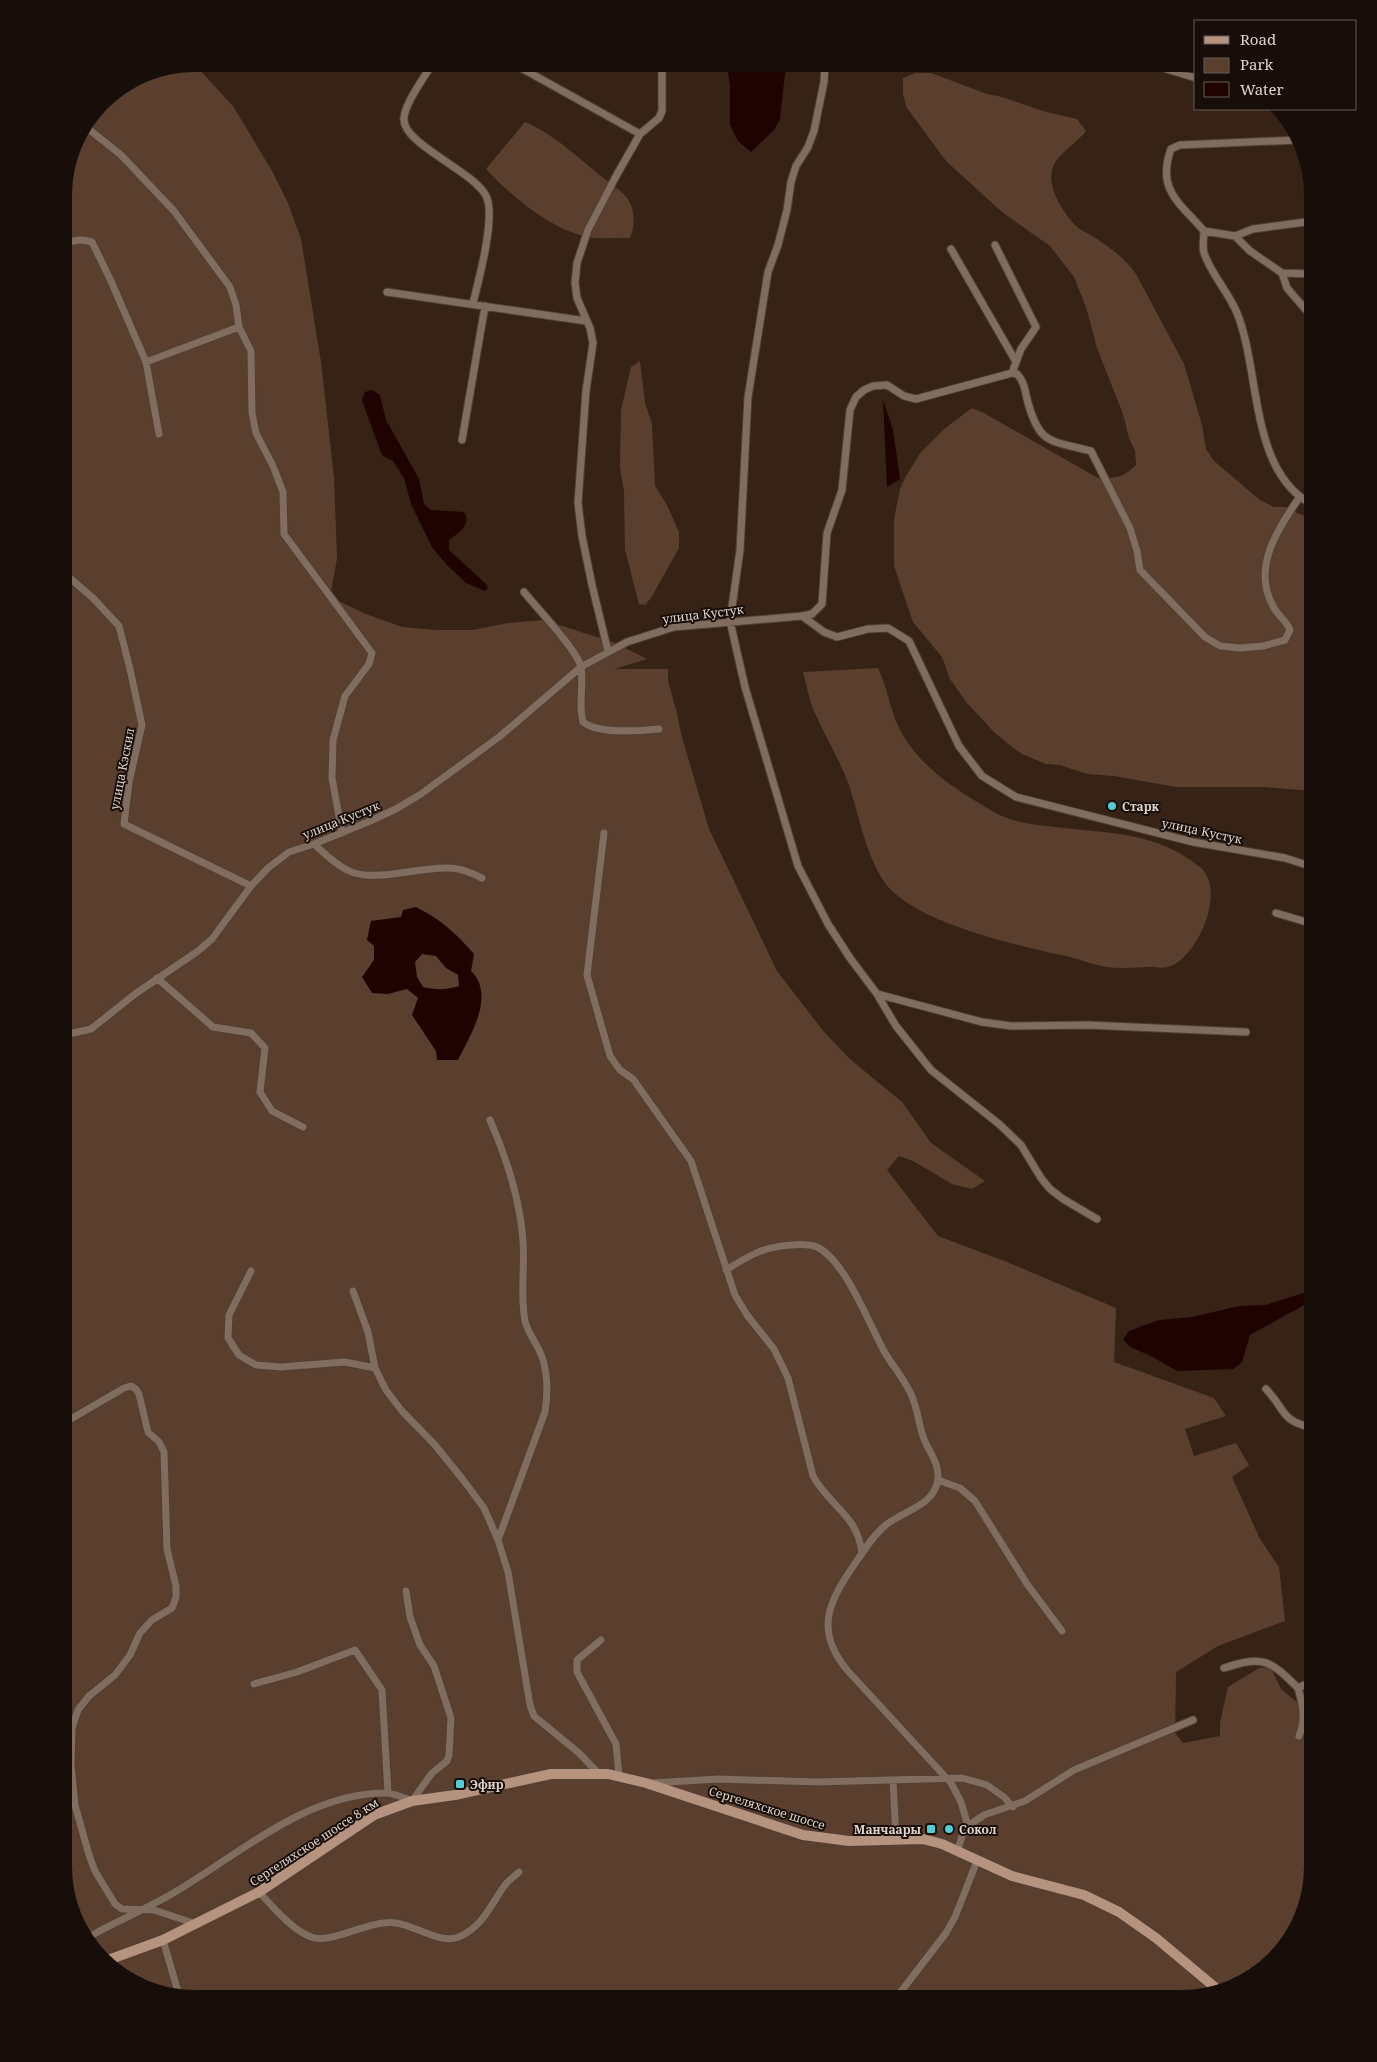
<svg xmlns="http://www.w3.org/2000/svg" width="1377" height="2062" viewBox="0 0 1377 2062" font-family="'Noto Serif',serif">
<rect width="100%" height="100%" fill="#362316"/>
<path fill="#5b3f2e" d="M194,64L233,106L272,171L288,203L301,239L321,362L334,478L337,559L330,597L366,614L402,627L437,630H473L508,623L544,620L615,643L647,659L615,669H668V681L677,713L681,734L709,829L777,971L824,1032L851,1060L902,1102L931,1143L985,1181L972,1189L952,1184L913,1161L899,1156L887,1170L938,1236L1007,1262L1116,1308L1114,1362L1214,1398L1226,1416L1185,1429L1194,1456L1236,1443L1249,1465L1232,1477L1260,1539L1279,1567L1285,1621L1218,1646L1176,1672L1175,1733L1183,1743L1220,1736V1723L1228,1687L1259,1668H1271L1281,1689L1299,1704L1313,1695V1867L1295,1933L1247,1981L1181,1998H187L123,1976L81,1932L64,1866V187L74,145L103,102L145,74Z
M916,73H931L987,94L1002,97L1046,112L1077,119L1086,131C1077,142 1064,150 1056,161C1042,182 1062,211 1076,226C1080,230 1085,232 1089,234C1107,245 1124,257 1136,274L1184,364L1202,425L1206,449L1214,461L1260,500L1274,507H1288L1297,513L1308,517L1313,515V791L1263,787H1176L1114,776L1087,774L1060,765L1046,764L1022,754L1012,747L994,732L967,703L950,679L942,657L913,622L894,566V519L900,489L906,476L921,452L944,429L972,408L984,413L1098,478C1116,478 1123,478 1136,465L1135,451L1129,438L1123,414L1097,348L1086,307L1074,277L1050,246L1002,212L946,161L907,108L903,95V78Z
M525,122C556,135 580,160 606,180C613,186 624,192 629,201C635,211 635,227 630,238C616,237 598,240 584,236C550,229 509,194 486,169Z
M640,361L645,403L652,424L655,486L667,505L679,532V548L651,598L645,605L639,604L625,550L624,491L620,468L621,410L631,367Z
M878,668C889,690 890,715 904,737C922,766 949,785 979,803C986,807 994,813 1002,816C1020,824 1044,826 1064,828C1116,834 1157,833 1200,867C1227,889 1198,956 1171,966C1165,969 1157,967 1150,967C1136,967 1121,969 1107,967C1093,965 1080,959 1066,956C1019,946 909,922 883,880C864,850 859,813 847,780C838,757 825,736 815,713C809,700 807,686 803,672Z"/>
<path fill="#1e0300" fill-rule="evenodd" d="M727,64H786L780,119L774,130L751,152L738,141L730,125V86Z
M372,390L380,395L386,420L419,479L424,504L431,510L464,512C472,525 458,533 449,540V550L486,584L488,588L485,591L466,583L447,565L432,547L411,504L404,478L393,461L383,456L381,453L362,400L365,392Z
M883,400L893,430L900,479L887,487Z
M416,907C440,919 457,934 474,954L471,971C496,995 470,1036 458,1060H437L436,1051L412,1015L418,998L407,989L388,994L372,993L362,977L374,960V946L367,940L371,921L401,917L403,910ZM422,954L436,956L446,968L458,975L459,986C446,990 436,990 423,987L417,977L415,962Z
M1313,1290V1300L1250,1335L1242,1362L1233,1369L1177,1371L1151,1356L1130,1347L1123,1339L1129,1331L1159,1320L1192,1317L1239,1306L1265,1305Z"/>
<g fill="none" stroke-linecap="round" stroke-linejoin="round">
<g stroke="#513f33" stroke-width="9">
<path id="minor" d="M432,64C424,78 405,103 404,118C401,144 477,172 487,198C495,220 479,279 473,303
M514,64L640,134
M825,64L824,82L814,131L808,147L796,166L791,182L787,210L778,245L768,272L748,397L740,550L730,621L745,687L798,866L828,924L850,958L877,994L982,1022L1011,1026L1087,1025L1246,1032
M1150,64L1196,78
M86,127L121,155L174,211L230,287L236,305L239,327L251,351L252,413L256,433L273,466L283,492L284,534L372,653L369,664L345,696L333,740L332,778L342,833
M1298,140L1180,145L1171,149C1156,190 1180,203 1204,231C1204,237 1202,247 1204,253C1211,274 1229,293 1237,313C1261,372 1249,472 1313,505
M1204,231L1235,236L1253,229L1313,221
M1235,236L1250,251L1282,273L1287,288L1313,318
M995,245L1036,327L1021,349L1012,373
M64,246C74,239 81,239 92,242L111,281L146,362L239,327
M951,249L1015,360
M1282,273L1313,274
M387,292L586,321
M146,362L159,434
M462,440L485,306
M64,573L93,598L119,626L130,669L142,725L129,782L124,824L251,886
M524,592C537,608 577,650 581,667C584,685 578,704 583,722C598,734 640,731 659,729
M802,616L812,614L822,604L827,533L842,490L850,410L856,397L864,390L873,386L887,385L904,396L916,399L1012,373L1017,374C1024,381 1025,390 1027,399C1039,445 1049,440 1091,451L1130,528L1137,551L1140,570L1205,637L1220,646L1240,648L1263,646L1285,640L1290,630C1286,620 1279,617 1274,608C1251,569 1277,530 1299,498
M608,651L592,585L582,536L578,503L586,391L593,343L590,328L577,298L575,283L577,263L588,230L615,178L640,134L659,118L662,111V64
M604,833L587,975L610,1056L620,1070L633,1079L691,1161L735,1295L747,1315L774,1349L788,1378L813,1476C830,1507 857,1514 862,1553
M314,844C324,853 335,864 347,870C373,884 420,866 449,868C461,868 472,873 482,878
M1276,913L1313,924
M157,978L213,1027L251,1033L265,1048L260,1092L272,1111L303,1127
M877,994L896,1026L931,1070L999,1124L1021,1145L1041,1178L1050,1189L1063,1199L1097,1219
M64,1035L91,1029L135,994L198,951L212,939L251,886L268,868L289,852L314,844L368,822L396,809L421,794L499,737L581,667L627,642L674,627L802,616L824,632L837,637L868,629L888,628L909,641L959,746L982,776L1016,797L1193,842L1285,858L1313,867
M490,1120C507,1159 520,1198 523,1241C525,1267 520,1295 525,1321C528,1333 535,1341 540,1352C548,1369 548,1394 545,1412L498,1540
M726,1270C750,1255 763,1247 791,1245C800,1244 809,1244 817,1247C845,1260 869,1324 884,1351C893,1367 907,1382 913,1399C918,1412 919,1426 924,1439C929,1452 939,1463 938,1478C936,1505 905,1510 887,1524C874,1534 866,1548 856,1562C830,1600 813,1629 847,1670L951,1783L961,1802L968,1826L962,1836L958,1850
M251,1271L229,1315L228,1338L239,1355L256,1365L281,1367L345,1362L375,1368
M353,1291L368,1332L375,1368L386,1390L402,1411L435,1445L464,1481L484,1508L498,1540L508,1572L530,1705L534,1716L579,1753L598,1773
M1266,1389C1287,1411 1279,1420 1313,1428
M64,1423L124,1388L131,1386L136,1389L139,1394L148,1432L159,1442L164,1452L167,1549L176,1586V1597L172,1608L152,1620L140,1633L130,1655L115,1675L89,1696L78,1710L72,1728L71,1765L75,1805L89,1855L95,1871L115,1904L122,1909L154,1910L196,1924
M938,1480L960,1488L975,1501L1027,1584L1062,1631
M601,1640L577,1660V1672L616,1744L619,1776
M1224,1668C1263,1655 1270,1660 1298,1688L1313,1681
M254,1684L297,1672L355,1650L382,1690L388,1793
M1298,1688C1303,1705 1306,1720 1299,1736
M893,1780L896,1839
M652,1783L718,1779L818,1782L962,1778L987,1785L1004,1797L1013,1807
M968,1826L984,1815L1025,1801L1074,1770L1193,1720
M259,1892C273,1907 292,1930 311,1937C331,1945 370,1919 396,1923C417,1926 442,1946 461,1936C484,1925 491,1904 505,1885C509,1880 515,1876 519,1872
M87,1938C116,1921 147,1909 175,1892C240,1854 306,1793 386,1793C394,1793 404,1798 412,1801L432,1773L447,1761L449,1755L451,1718L434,1666L420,1645L410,1617L406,1591
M163,1940L179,1995
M896,1998L946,1933L955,1917L977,1861"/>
</g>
<g stroke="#513f33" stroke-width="12">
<path id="secondary" d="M108,1960L163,1940L259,1892L374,1815L412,1801L455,1795L551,1774H608L646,1783L803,1835L849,1841L923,1839L942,1844L1012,1876L1084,1895L1119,1912L1156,1938L1217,1989"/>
</g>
<use href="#minor" stroke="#816d60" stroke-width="7"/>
<use href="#secondary" stroke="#b5937f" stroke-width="10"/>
</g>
<g fill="#52ccd6" stroke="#170e09" stroke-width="2">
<circle cx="1112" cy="806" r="5"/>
<rect x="455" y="1779" width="10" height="10" rx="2.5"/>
<rect x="926" y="1824" width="10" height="10" rx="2.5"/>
<circle cx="949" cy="1829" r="5"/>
</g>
<g text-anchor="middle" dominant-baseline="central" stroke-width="4" stroke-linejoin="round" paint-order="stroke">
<g font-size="12" fill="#e0d2ca" stroke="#170e09">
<text transform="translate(703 614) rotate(-7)">улица Кустук</text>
<text transform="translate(122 769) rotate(-79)">улица Кэскил</text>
<text transform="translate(341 820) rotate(-22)">улица Кустук</text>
<text transform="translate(1202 831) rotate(12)">улица Кустук</text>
<text transform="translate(767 1808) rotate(17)">Сергеляхское шоссе</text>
<text transform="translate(314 1842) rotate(-33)">Сергеляхское шоссе 8 км</text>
</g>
<g font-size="12" font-weight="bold" fill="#e0d2ca" stroke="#170e09" text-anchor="start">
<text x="1122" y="806">Старк</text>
<text x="470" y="1784">Эфир</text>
<text x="921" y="1829" text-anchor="end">Манчаары</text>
<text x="959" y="1829">Сокол</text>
</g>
</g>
<path d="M0 0H1377V2062H0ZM195 72H1181A123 123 0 0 1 1304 195V1867A123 123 0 0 1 1181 1990H195A123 123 0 0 1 72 1867V195A123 123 0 0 1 195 72Z" fill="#170e09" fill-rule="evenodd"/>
<rect x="1194" y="20" width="162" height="90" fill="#170e09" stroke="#675c56"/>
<rect x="1204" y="36" width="25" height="8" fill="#b5937f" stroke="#675c56"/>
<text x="1240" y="45" font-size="15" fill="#e0d2ca">Road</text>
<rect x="1204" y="58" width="25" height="15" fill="#5b3f2e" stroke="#675c56"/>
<text x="1240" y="70" font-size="15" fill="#e0d2ca">Park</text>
<rect x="1204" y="82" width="25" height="15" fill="#1e0300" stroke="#675c56"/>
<text x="1240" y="95" font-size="15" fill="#e0d2ca">Water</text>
</svg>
